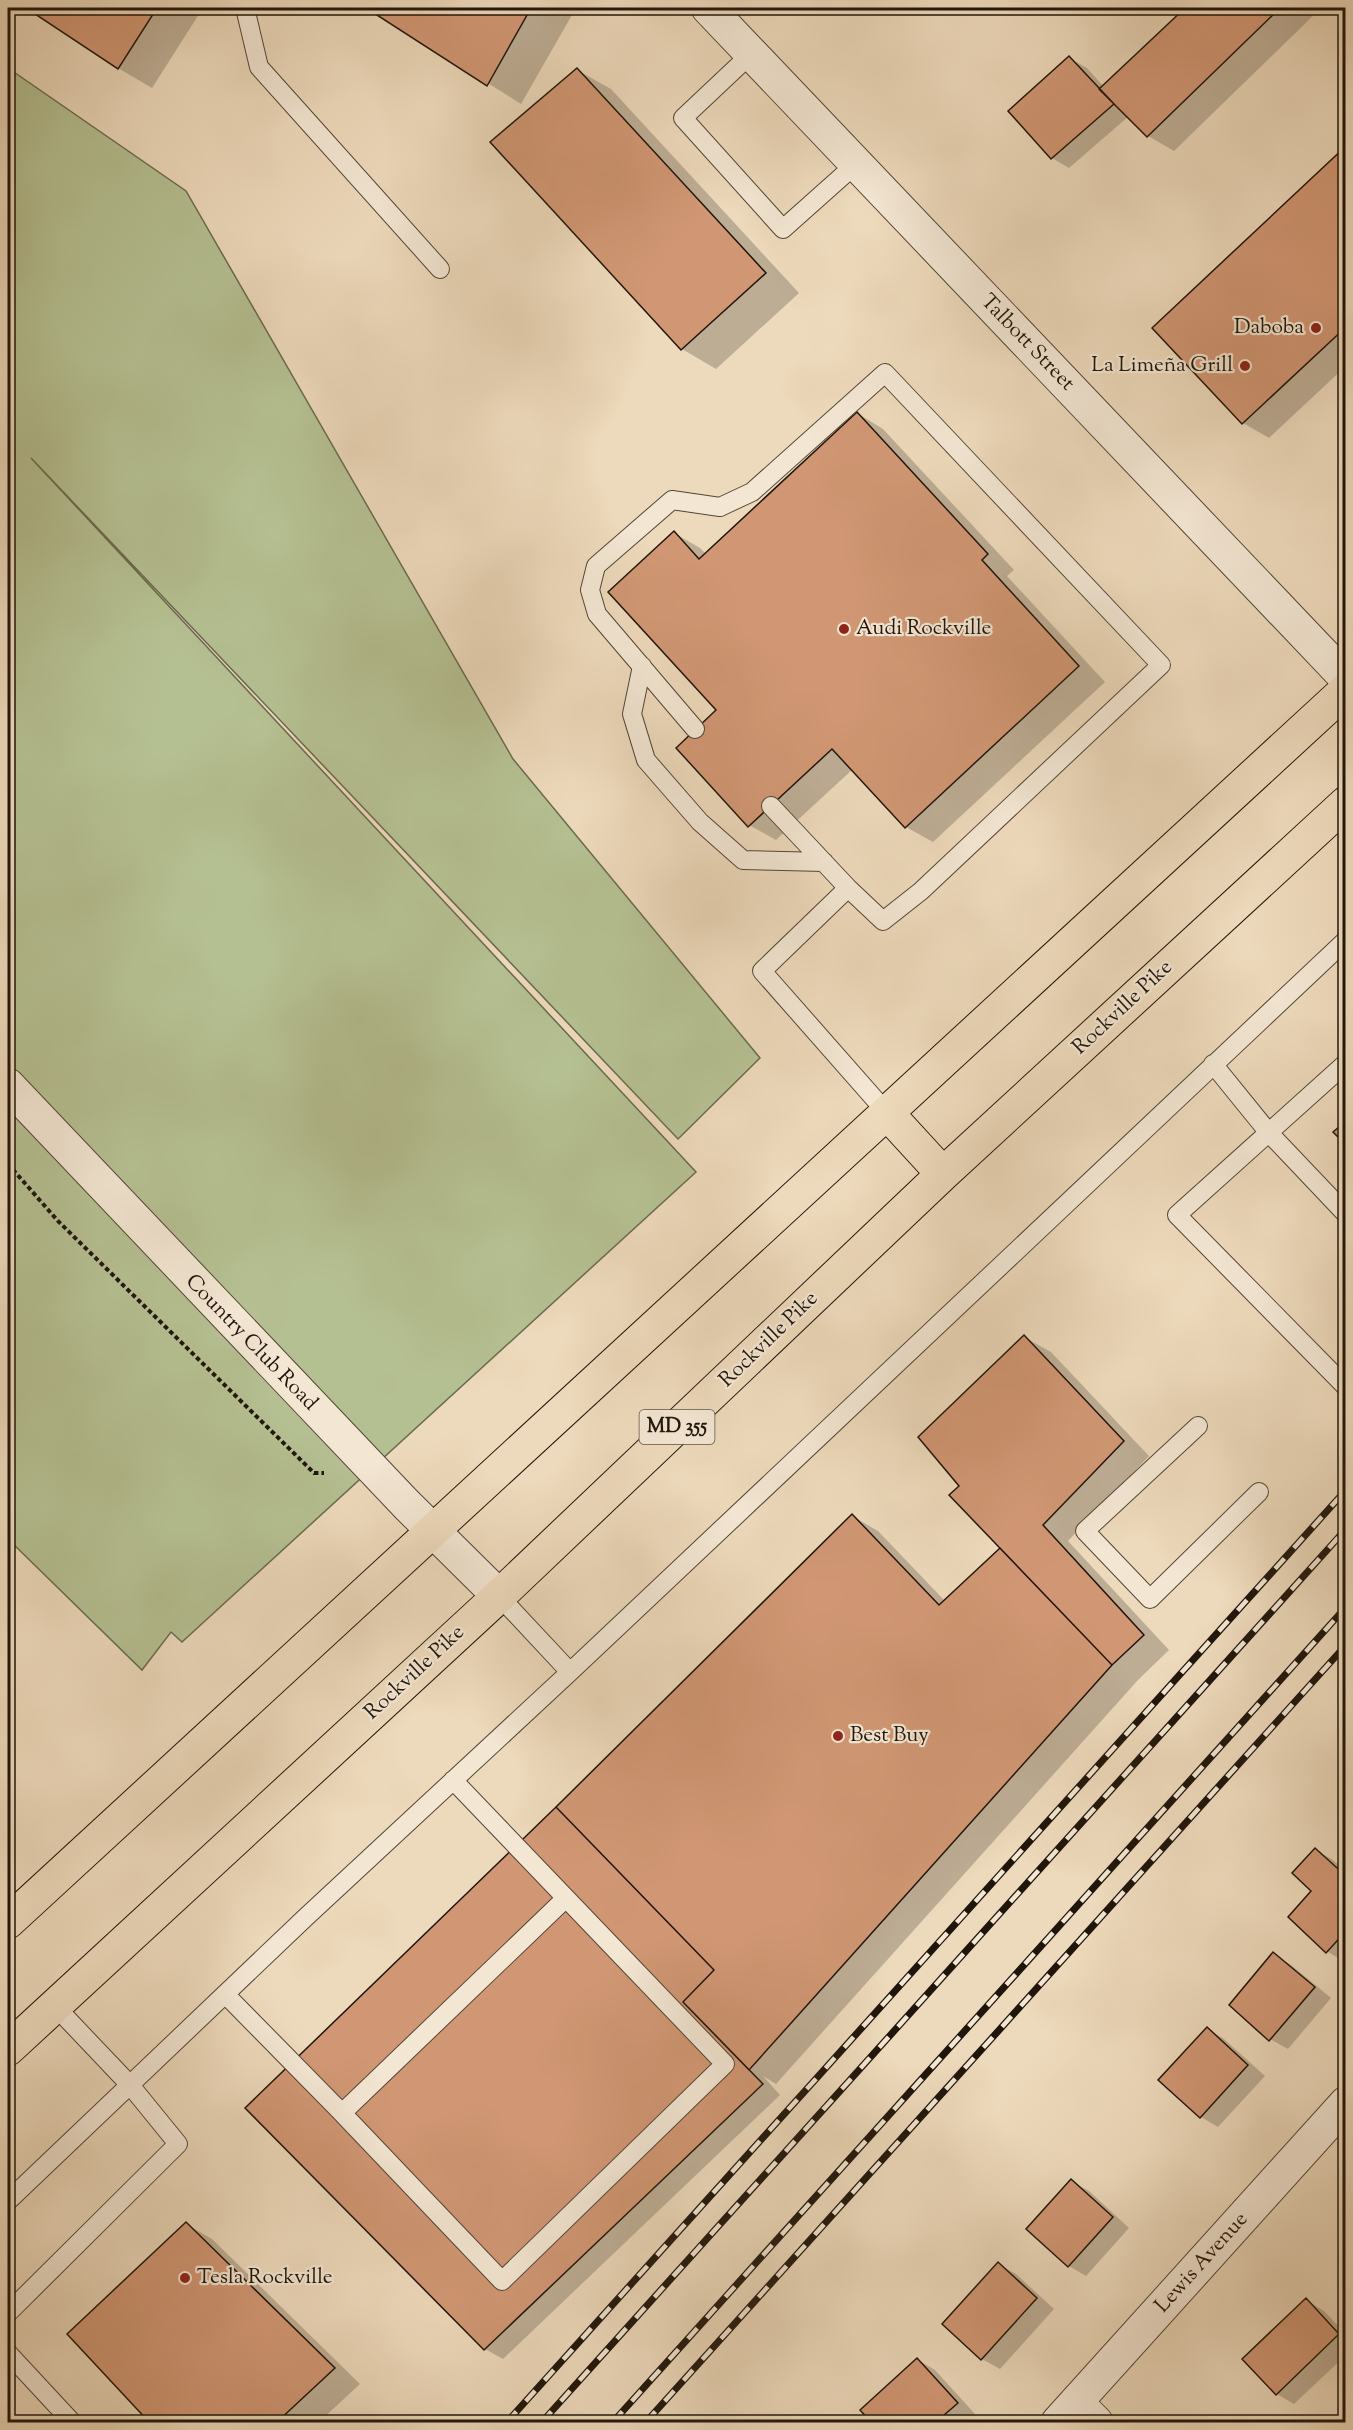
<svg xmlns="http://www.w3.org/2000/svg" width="1353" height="2430" viewBox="0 0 1353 2430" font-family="'Sorts Mill Goudy',serif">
<rect width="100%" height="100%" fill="#edd9bb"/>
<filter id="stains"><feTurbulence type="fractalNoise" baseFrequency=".00333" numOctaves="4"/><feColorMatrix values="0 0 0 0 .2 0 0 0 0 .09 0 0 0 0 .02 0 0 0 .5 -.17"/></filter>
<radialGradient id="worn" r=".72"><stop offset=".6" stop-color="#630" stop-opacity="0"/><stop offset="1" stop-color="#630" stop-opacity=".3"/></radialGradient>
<path fill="#b5c092" stroke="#6a6a4e" stroke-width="1.5" d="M8,68L186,191L513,759L760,1058L678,1139L31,458L696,1172L182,1642L171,1632L142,1670L8,1539Z"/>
<path fill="#0003" d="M28,8H203L152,88L118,68Z
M368,8H560L572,15L521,104Z
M1187,8H1310L1316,13L1174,151L1148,136L1129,116L1069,168L1052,158L1069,58L1087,68L1104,87Z
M577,70L611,89L799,293L716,369L682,349L492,142Z
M1346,148V366L1269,438L1243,423Z
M857,413L883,429L1014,570L1007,576L1105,682L933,842L906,827L853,769L776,840L749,825L674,533L700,548L706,554Z
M1024,1337L1051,1352L1149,1456L1068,1541L1169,1650L1138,1680L776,2084L763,2076L780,2095L503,2359L485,2349L557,1808L852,1516L878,1531L945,1601L1002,1548L961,1486Z
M1316,1850L1333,1860L1346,1871L1344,1962L1327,1951L1313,1891Z
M1274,1954L1291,1965L1331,1998L1288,2049L1270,2039Z
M1207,2029L1224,2039L1265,2076L1218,2127L1201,2117Z
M1071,2181L1089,2191L1129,2228L1086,2276L1069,2266Z
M186,2224L212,2239L360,2384L319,2422H151L69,2334Z
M1346,2258V2269L1340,2265Z
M998,2264L1016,2274L1054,2309L1000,2369L982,2359L944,2324Z
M1306,2300L1324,2311L1346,2334V2355L1294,2404L1277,2394Z
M918,2360L935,2370L975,2414L965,2422H873L862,2410Z"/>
<path fill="#d19774" stroke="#20150b" stroke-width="1.5" d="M26,8H157L118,69Z
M366,8H531L487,86Z
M1185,8H1280L1147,137L1099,89Z
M1069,56L1114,104L1051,159L1008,111Z
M577,68L766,273L681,350L490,142Z
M1346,146V327L1242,424L1152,328Z
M857,412L988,554L982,560L1079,666L905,828L832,749L748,827L676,748L716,710L608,592L674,531L699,559Z
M1346,1121V1145L1333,1132Z
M1024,1335L1124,1441L1043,1525L1144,1635L1112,1665L949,1495L959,1486L918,1437Z
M852,1514L939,1605L1000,1548L1112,1665L749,2070L683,2002L714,1970L556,1807Z
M556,1807L714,1970L683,2002L763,2084L484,2350L245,2108Z
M1315,1848L1346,1876V1931L1326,1953L1288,1917L1311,1891L1292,1873Z
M1273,1952L1315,1987L1269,2041L1229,2005Z
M1207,2027L1248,2065L1200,2118L1158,2080Z
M1071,2179L1113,2217L1068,2267L1026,2229Z
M186,2222L335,2368L277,2422H149L67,2334Z
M998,2262L1037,2298L981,2360L942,2324Z
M1306,2298L1339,2334L1276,2395L1242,2359Z
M917,2358L958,2403L936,2422H871L860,2410Z"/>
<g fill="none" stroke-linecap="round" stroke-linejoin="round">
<g stroke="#534637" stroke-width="20">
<path id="service" d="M245,8L259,67L440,269
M752,53L683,118L783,229L857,163
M642,666L632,714L646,760L700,822L743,860L824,862
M695,729L597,614L590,590L596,566L672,500L720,507L752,492L885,373L1161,665L921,891L883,921L848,888
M771,806L848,888L762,971L887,1113
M1346,1063L1177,1215L1346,1387
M1213,1064L1269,1133L1346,1214
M1198,1426L1085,1531L1150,1599L1259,1492
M499,1596L570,1672
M453,1780L725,2064L502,2281L342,2113L566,1898
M225,1994L342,2113
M8,2201L306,1917L570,1672L1346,940
M8,2313L178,2144L130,2085L54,2005
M8,2353L72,2422"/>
</g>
<g stroke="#534637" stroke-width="35">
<path id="minor" d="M708,8L1346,678
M8,1085L407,1505L499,1596
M1076,2402L1096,2422
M1058,2422L1346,2103"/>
</g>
<g stroke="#20150b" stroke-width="35">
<path id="primary" d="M887,1113L943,1174
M8,1922L1346,690
M8,2049L499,1596L943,1174L1346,803"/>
</g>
<path stroke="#20150b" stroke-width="4" stroke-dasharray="4.5 3" stroke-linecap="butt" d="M8,1164L58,1221L314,1473H324"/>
<use href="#service" stroke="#f3e6d3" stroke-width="18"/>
<use href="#minor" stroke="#f3e6d3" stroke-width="33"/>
<use href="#primary" stroke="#edd9bb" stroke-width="33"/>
<g stroke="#20150b" stroke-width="7">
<path id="rail" d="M507,2422L1346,1490
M542,2422L1346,1529
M613,2422L1346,1607
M646,2422L1346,1645"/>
</g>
<use href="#rail" stroke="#f3e6d3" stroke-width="4.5" stroke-dasharray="14" stroke-linecap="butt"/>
</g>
<g fill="#8f2418" stroke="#f3e6d3" stroke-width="2">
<circle cx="1316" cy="328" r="6"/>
<circle cx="1245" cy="366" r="6"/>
<circle cx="844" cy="629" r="6"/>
<circle cx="838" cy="1736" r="6"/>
<circle cx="185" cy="2278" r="6"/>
</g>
<g text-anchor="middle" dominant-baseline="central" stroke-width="4.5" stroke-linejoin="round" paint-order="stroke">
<rect fill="#f3e6d3" stroke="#5f5447" stroke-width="1.5" x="639.5" y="1410" width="75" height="34" rx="4.5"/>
<g font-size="20" font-weight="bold" fill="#20150b">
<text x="677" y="1427">MD 355</text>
</g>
<g font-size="21" fill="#20150b" stroke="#f3e6d3" text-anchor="start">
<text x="1304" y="328" text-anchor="end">Daboba</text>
<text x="1233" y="366" text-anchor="end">La Limeña Grill</text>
<text x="856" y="629">Audi Rockville</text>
<text x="850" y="1736">Best Buy</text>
<text x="197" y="2278">Tesla Rockville</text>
</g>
<g font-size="21" fill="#20150b" stroke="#f3e6d3">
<text transform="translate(1027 343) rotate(46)">Talbott Street</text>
<text transform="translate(1123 1008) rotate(-43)">Rockville Pike</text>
<text transform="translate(769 1340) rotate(-44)">Rockville Pike</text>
<text transform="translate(251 1343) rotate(46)">Country Club Road</text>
<text transform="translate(415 1673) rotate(-43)">Rockville Pike</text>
<text transform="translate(1202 2263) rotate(-48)">Lewis Avenue</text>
</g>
</g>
<rect width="1353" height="2430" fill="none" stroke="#edd9bb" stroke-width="30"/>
<rect x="9" y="9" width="1335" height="2412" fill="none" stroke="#20150b" stroke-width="3"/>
<rect x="15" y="15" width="1323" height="2400" fill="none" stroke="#20150b" stroke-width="1.5"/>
<rect width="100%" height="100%" filter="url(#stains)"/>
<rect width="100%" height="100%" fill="url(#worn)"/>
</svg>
